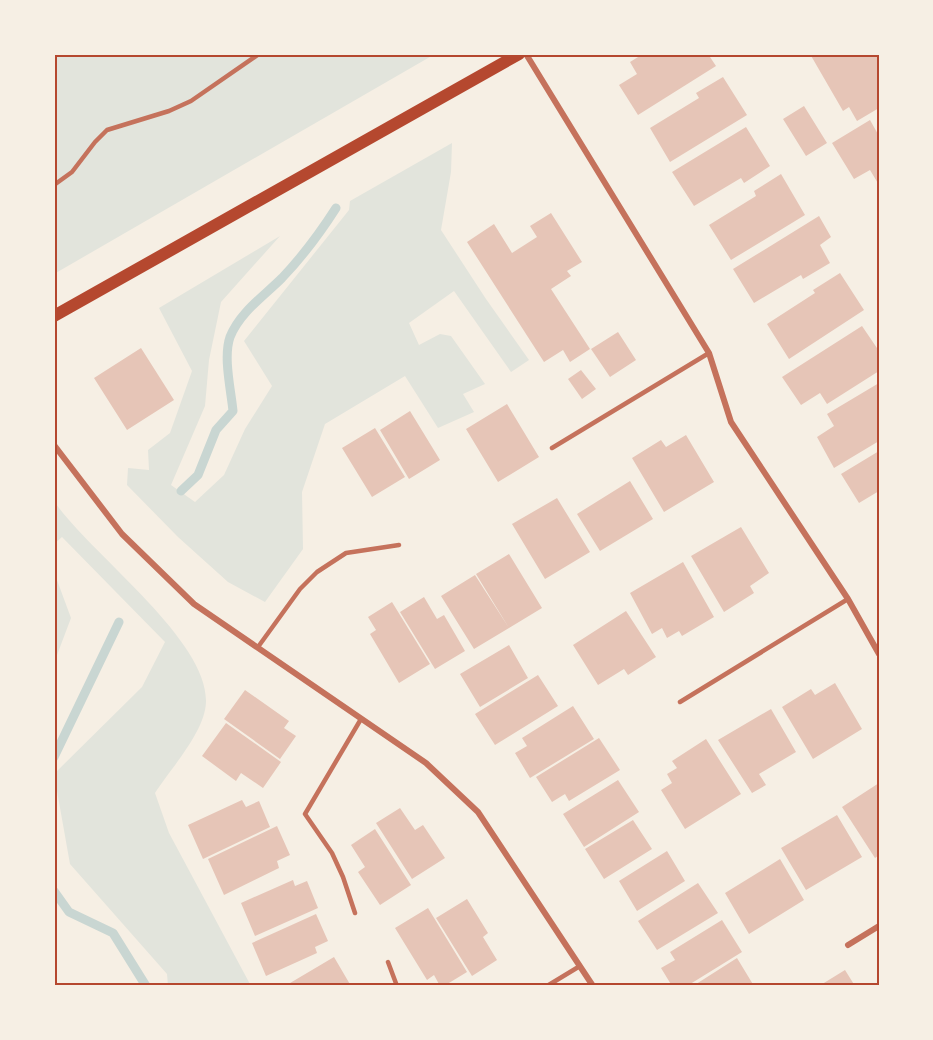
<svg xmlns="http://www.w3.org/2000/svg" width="933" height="1040" viewBox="0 0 933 1040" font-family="Inter,sans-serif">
<rect width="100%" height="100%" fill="#f6efe4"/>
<path fill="#e2e4dc" d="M54,54H435L54,274Z
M452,143L451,172L441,230L486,299L529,360L511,372L454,291L409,323L419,345L440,334L451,336L485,384L463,394L474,412L438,428L405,376L325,424L302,492L303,549L265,602L228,582L178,537L127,485L128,468L149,470L148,450L170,433L192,371L159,308L280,236L221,302L209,360L205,406L171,485L195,502L224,475L245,429L272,386L244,341L349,210L350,201Z
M54,501C89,553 208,639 206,702C205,732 171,768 155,793L169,833L251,986H168L167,974L70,864L54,774L142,687L165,642L62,537L54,544Z
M54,572L71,618L54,663Z"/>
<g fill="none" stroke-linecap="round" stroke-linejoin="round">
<path stroke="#c9d6d2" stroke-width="9" d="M181,491L198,475L216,430L233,411C231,390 223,357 230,337C240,312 264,296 282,278C303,256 320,233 336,208
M54,757L119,622
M54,891L69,912L113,933L146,986"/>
</g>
<path fill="#e6c5b7" d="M643,54H708L716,66L638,115L619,85L637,74L630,62Z
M810,54H878L879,108L857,121L849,107L843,111Z
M723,77L747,115L670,162L650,128L699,98L696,93Z
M804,106L827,143L806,156L783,119Z
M870,120L879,136V185L870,170L854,179L832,143Z
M746,127L770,166L744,183L741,178L694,206L672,172Z
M781,174L805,215L731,260L709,225L756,196L754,191Z
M551,213L582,262L567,271L571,276L551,289L590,349L570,362L563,350L544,362L467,242L494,224L512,253L537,237L530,226Z
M819,216L831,237L820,245L830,263L803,279L801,275L754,303L733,269Z
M840,273L864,310L789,359L767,324L815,293L813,290Z
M862,326L879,351V371L827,404L820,393L801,405L782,377Z
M618,332L636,360L610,377L591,349Z
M141,348L174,400L127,430L94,378Z
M581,370L596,389L582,399L568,379Z
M879,383V441L834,468L817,437L834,426L827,414Z
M507,404L539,457L498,482L466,429Z
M410,411L440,460L409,479L380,430Z
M375,428L405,477L372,497L342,448Z
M686,435L714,482L664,512L632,458L661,440L666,447Z
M879,451V491L859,503L841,474Z
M630,481L653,519L600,551L577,514Z
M557,498L590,552L545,579L512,524Z
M741,527L769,573L750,586L754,593L724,612L691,556Z
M509,554L542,608L509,628L476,574Z
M683,562L714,617L682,636L679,631L667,638L662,628L652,634L630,593Z
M475,575L509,628L474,649L441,596Z
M424,597L437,619L444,615L465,651L435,669L400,612Z
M392,602L430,664L399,683L370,634L376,630L368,617Z
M626,611L656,657L628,675L624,669L598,685L573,645Z
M509,645L528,678L480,707L460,674Z
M538,675L558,706L495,745L475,714Z
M835,683L862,729L813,759L782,707L811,689L815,695Z
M245,690L289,721L284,728L296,736L280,759L224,719Z
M573,706L594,739L530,778L515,753L527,746L522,738Z
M771,709L796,752L759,774L766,785L752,793L718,740Z
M226,723L281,762L263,788L241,773L236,781L202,756Z
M599,738L620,770L569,801L565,794L552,802L536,777Z
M706,739L741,794L685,829L661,790L672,783L667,774L677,768L672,761Z
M618,780L639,812L584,847L563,814Z
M879,783V855L875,858L842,807Z
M242,800L246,807L259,801L270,827L203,859L188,825Z
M400,808L415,830L423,825L445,858L412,879L376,823Z
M837,815L862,857L806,890L781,848Z
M633,820L652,849L604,879L585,849Z
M277,826L290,855L277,861L279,868L224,895L208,859Z
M375,829L411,885L380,905L358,872L365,867L351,845Z
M667,851L685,881L637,911L619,881Z
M780,859L804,900L749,934L725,893Z
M293,880L295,886L307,881L318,908L255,936L241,903Z
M698,883L718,913L657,950L638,921Z
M467,899L488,933L483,937L497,960L472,976L436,918Z
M428,908L467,972L444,986H440L434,975L427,980L395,928Z
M316,914L328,941L315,947L317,953L266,976L252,943Z
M722,920L742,952L687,986H672L661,968L675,960L670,952Z
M334,957L351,986H285Z
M737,958L754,986H693Z
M845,970L855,986H819Z"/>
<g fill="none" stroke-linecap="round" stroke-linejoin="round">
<path stroke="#c5725c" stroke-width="4.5" d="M54,185L72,172L95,142L107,130L169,111L191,101L259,54
M552,448L709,353
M258,647L300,589L317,572L346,553L399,545
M680,702L848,599
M355,913L343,877L332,853L305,814L361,719
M388,962L397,986
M547,986L580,966"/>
<path stroke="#c5725c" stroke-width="6" d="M526,54L709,353L731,422L848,599L879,654
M54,445L122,534L194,604L426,763L478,812L593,986
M848,945L879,926"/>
<path stroke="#b5482f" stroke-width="12" d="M54,316L519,54"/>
</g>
<rect width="933" height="1040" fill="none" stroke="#f6efe4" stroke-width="111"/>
<rect x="56" y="56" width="822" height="928" fill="none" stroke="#b5482f" stroke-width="2"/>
</svg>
